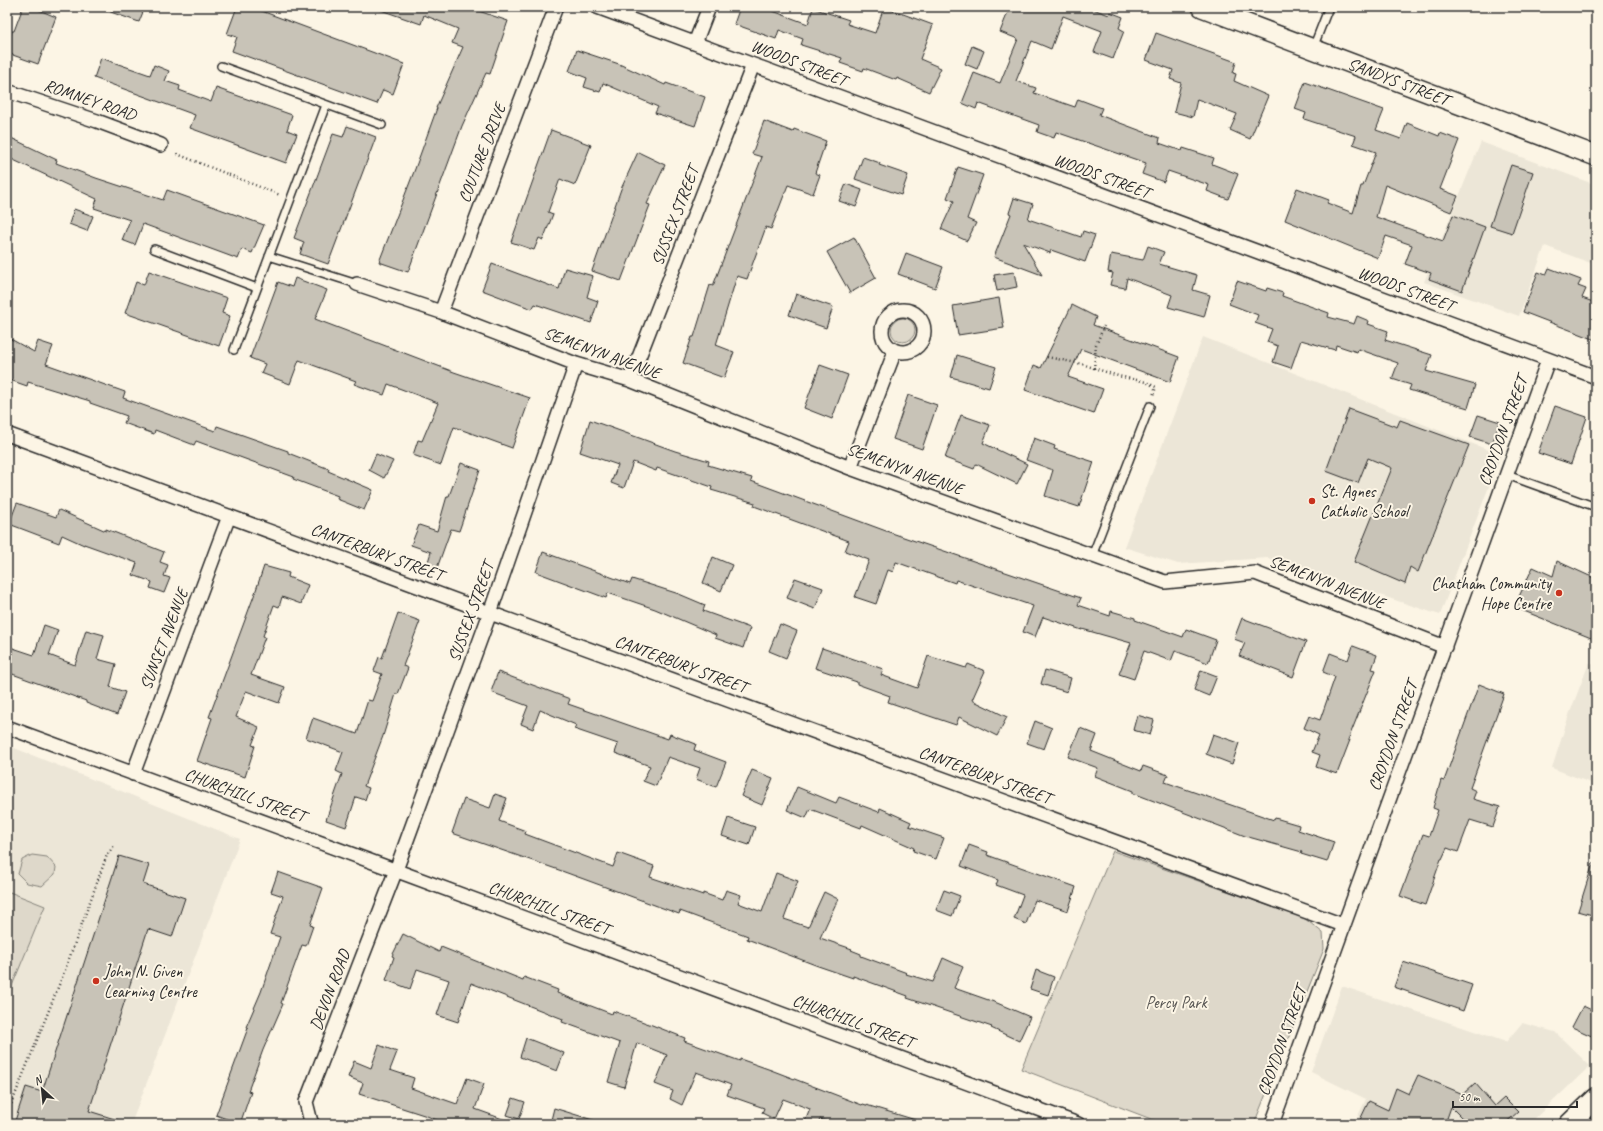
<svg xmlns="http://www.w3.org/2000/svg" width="1603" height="1131" viewBox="0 0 1603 1131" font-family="Caveat,sans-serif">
<rect width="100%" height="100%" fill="#fcf5e5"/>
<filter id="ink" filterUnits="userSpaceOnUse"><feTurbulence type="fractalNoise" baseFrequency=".025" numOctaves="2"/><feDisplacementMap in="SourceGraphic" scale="8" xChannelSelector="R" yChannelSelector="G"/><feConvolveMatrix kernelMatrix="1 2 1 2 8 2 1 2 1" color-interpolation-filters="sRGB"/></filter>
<g filter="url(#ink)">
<path fill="#ece6d7" d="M1481,142L1596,185V265L1545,246L1519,316L1424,282Z
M1203,337L1501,455L1440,615L1268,558L1178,564L1124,547Z
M1589,663L1596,665V785L1552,768L1569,715Z
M7,745L240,839L131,1124H7Z
M1342,986L1506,1042L1522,1023L1555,1032L1590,1066L1529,1124H1354L1366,1099L1311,1072Z"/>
<path fill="#ded8ca" stroke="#84827a" d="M891 330a12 12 0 1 1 24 0a12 12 0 1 1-24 0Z
M1113,851L1304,918L1323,933L1324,949L1254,1124H1164L1021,1069Z
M32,855L47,857L56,867L55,874L42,886L27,883L18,874L22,860Z
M7,891L45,906L7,998Z"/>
<path fill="#c8c3b7" stroke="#2b2b2b" d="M23,7H40L39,10L56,17L38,64L7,53V44L12,31H14Z
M102,7H145L139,22L102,9Z
M237,7H251L404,64L393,94L383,90L377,104L232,51L237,37L227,34Z
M378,7H467L508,21L490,74L486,73L462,126L408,272L379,262L415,169L437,108H436L463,47L452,43L458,29L424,15L421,24L378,9Z
M740,7H771L770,10L808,24L813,8L849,20L847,24L875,33L884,7L933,25L920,59L941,68L929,92L897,78L896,80L864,68L863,71L840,63L842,58L801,45L803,39L779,30L776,39L734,24Z
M1010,7H1088L1109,15L1110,12L1123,17L1119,28L1124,31L1113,59L1094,52L1102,31L1063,16L1051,49L1032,41L1016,81L1036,88L1034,93L1075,107L1078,99L1102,108L1099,115L1160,138L1159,143L1182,151L1183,148L1214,158L1212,164L1238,174L1228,199L1207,191L1209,185L1168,171L1164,182L1142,174L1146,163L1056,132L1054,138L1037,132L1039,125L978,103L976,109L962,103L974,73L1000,83L1018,39L1000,32Z
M1156,33L1236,62L1233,73L1236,74L1234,81L1268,96L1250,139L1230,130L1237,114L1197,99L1193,117L1174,112L1181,83L1170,79L1173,70L1146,60Z
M972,46L984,51L977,69L965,64Z
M577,50L619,64L665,85L666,83L705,97L695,126L655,113L658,107L603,83L600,92L584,87L587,78L569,71Z
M101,58L150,75L154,65L169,71L165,81L180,86L179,90L211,102L216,88L292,115L287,130L297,134L286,163L190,128L195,115L94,78Z
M1305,82L1384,110L1376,130L1401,139L1407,123L1439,136L1440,133L1459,140L1440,189L1458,196L1451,212L1385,185L1376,217L1443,241L1453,215L1485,227L1462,291L1429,279L1431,273L1405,264L1412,245L1386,236L1378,258L1285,220L1297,188L1329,200L1327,203L1353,213L1361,186H1363L1376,152L1353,144L1356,136L1304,119L1306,113L1295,109Z
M764,121L793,132L794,129L826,141L815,173L820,175L813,194L788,185L771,229L766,227L747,279L737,276L716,345L734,352L724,378L683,363L692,337H694L710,285L713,286L762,157L752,154Z
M347,126L376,137L328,264L300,254L304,242L294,238L333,134L343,137Z
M551,130L591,145L575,185L560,179L548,212L553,214L543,240L539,238L534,250L511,242Z
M7,136L57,160L56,163L96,178L163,200L167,190L264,225L252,253L242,249L238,259L143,224L135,245L122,240L130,220L94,208L97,199L7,157Z
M638,152L665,165L647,204L650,205L621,281L592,271L621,189Z
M863,157L880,163L879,165L908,175L901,195L855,179Z
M1511,165L1533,172L1512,233L1490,226Z
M958,167L983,175L967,219L976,223L967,241L941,229L954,201L947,198Z
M846,184L862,190L856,207L839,201Z
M1014,198L1033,204L1028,219L1081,237L1083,231L1095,235L1085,262L1051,250L1050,253L1023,243L1042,275L994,257L1011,214L1009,213Z
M74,209L93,216L87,231L69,224Z
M854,237L876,278L850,293L827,252Z
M1148,246L1164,252L1159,264L1197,275L1193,290L1210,295L1204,317L1168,307L1172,295L1127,278L1125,288L1110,285L1113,273L1108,272L1111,254L1143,260Z
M906,253L943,267L935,288L898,274Z
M492,264L559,289L565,268L593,276L587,297L598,301L591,323L535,304L532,309L482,290Z
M1549,268L1581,280L1578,286L1586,289L1582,298L1596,303V340L1523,312L1538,272L1546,275Z
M149,271L227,298L222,313L230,316L219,346L125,313L136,282L144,285Z
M1014,272L1017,287L997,291L994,275Z
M295,278L327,290L315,319L454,372L530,398L512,448L454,427L441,465L413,455L418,440L422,441L438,403L388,384L384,395L354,384L356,381L299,360L290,384L261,373L265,364L250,358L278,282L292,287Z
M1237,281L1266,291L1267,288L1283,293L1282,296L1329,313L1328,317L1354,324L1357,316L1369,321L1368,324L1388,331L1385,340L1432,355L1426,371L1475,385L1468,408L1409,390L1411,385L1392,379L1398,363L1358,349L1357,352L1336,345L1335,350L1301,340L1291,368L1273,362L1278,346L1267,342L1272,329L1255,323L1258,315L1229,304Z
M796,294L833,307L826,328L789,315Z
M999,298L1004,328L958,335L953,306Z
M1072,305L1096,317L1093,325L1179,357L1170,382L1081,349L1068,377L1103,389L1094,414L1025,390L1034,365L1041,368Z
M7,337L34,352L38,341L53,346L46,364L125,392L123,398L215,431L217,426L288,451V453L329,469L328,471L373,490L364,510L337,499L338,496L293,479L294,477L196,441L194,445L155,430L154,434L124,423L127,416L90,403V401L28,382L27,386L7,379Z
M957,355L996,367L989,388L951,377Z
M820,365L848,375L832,419L804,408Z
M908,395L937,405L922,449L893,439Z
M1555,406L1587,417L1571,464L1538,453Z
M1349,409L1397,427L1400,420L1469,445L1418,572L1410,567L1405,584L1354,562L1392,468L1368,458L1358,483L1326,471Z
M961,415L990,425L983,443L1027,464L1017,484L976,464L974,469L945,458Z
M1478,415L1500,422L1492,444L1470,437Z
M590,420L675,451L709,461L708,465L752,478L751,481L886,531L1081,598L1078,605L1110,616L1111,611L1135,618V620L1183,637L1186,629L1216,640L1208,663L1175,651L1171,661L1144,651L1134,679L1119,674L1131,643L1082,629V630L1043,617L1035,637L1023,632L1033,606L956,580L955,583L896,562L893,572L888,570L876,604L855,597L869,560L845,551L849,541L754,506L755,503L711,490L712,487L657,468L656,471L633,462L624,488L611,483L618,465L580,452Z
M1034,438L1055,446L1054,449L1094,462L1079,507L1045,496L1053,470L1026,460Z
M376,454L393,461L384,478L369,470Z
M461,463L480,470L459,531L451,529L437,568L427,565L431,552L411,545L419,525L437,531L447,496H449Z
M17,503L56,517L59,510L106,531V529L164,552L160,562L168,565L164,576L170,578L164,593L150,588L152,582L133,575L137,563L84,544V545L62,535L59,543L9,524Z
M543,552L630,584L632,579L679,594L705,605L703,611L750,628L743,648L715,638L716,635L655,609L608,593L606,598L536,572Z
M713,557L732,565L721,591L703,583Z
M1557,561L1596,579V640L1514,607L1533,567L1553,576Z
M264,566L289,573L288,577L308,585L301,604L282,597L279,607L274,605L263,636L265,637L251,675L285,687L279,703L246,691L236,717L259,727L252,745L255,746L245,777L197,761L212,718L209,717L255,593Z
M795,578L823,588L815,609L787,598Z
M398,613L420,621L403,666L408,668L398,694H396L383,736L364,786L369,788L365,800L356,797L346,827L326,820L342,774L336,771L343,752L306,738L313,718L357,734L368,700L372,701L382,674L374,671L379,657L382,658Z
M1242,618L1306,642L1293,677L1239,656L1245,643L1234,639Z
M780,624L797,631L786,658L769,651Z
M44,625L58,630L49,655L75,665L86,630L104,635L97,659L116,664L110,687L125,692L117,715L86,703V701L7,672V646L34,655Z
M1353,646L1377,655L1372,669L1376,670L1348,740H1350L1337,774L1316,767L1320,755L1312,752L1319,735L1304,728L1309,716L1320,720L1335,677L1323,672L1330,653L1348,660Z
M822,648L883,669L881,675L917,688L928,656L966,668L968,664L985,671L972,700L1007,717L997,736L959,717L956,725L888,702L890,696L857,684V682L815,668Z
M1045,670L1071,678L1067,692L1041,684Z
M1201,670L1217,676L1209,696L1194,690Z
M498,672L570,699L568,704L668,739L670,734L696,744L694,750L726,762L716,787L696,779L700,768L668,757L656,786L643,781L650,766L615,753L618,744L574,729L576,725L540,710L533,729L521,724L528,706L491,692Z
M1479,684L1504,694L1470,788L1476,791L1473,799L1500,807L1493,827L1470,820L1458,852L1447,848L1442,859H1441L1425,905L1400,896L1423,834L1429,836L1438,810L1433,808L1441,780L1444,781Z
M1137,715L1154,720L1150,735L1133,730Z
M1035,721L1052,728L1044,749L1027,743Z
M1080,728L1097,735L1091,751L1141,771L1143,766L1168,775L1165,782L1274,820L1275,818L1299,825L1298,830L1334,842L1327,862L1301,854L1302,852L1245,836L1222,827L1133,793V791L1095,776L1098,768L1068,757Z
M1213,734L1239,743L1232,764L1206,754Z
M752,770L773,778L762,805L741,796Z
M797,787L836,803L839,797L879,812L880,808L911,822L909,826L944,838L936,859L913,851L914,848L862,825L861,828L810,809L806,818L787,810Z
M495,794L507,798L499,821L526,831L525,834L613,867L618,853L654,866L650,877L703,895V893L722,900L726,890L741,895L738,903L762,912L776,873L798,881L784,919L808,927L824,892L838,899L820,938L852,949L851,950L861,954V956L907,973L906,974L933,982L943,958L963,967L954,988L997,1003L1030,1017L1019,1041L991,1028L992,1027L907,998L908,996L853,976V978L818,966L747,939L748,936L680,911L679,914L559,870L452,833L464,799L490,808Z
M728,818L755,827L749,845L722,836Z
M969,845L988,852L987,855L1076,887L1068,911L1035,900L1026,924L1014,919L1023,895L996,885L998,880L961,866Z
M119,856L149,865L143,884L185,898L172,937L148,929L89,1111L121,1121V1124H14L26,1087L42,1092Z
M1593,863H1596V916L1578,911Z
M278,872L323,888L310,925L313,926L306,946L302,945L281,1003L283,1004L263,1050L248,1091L251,1092L240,1124L216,1115L248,1028L246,1027L261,992L280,937L270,934L283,896L271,892Z
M944,890L960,896L952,916L936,910Z
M403,934L439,952L441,947L523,980L524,977L558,990L557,993L612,1014L613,1011L652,1025L685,1038L684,1041L740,1061V1059L771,1070L862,1105L863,1104L919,1121V1124H833L820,1119L818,1124H804L810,1109L783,1099L774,1119L762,1113L764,1108L727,1095L731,1085L696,1072L682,1105L670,1099L673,1091L655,1084L667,1055L637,1043L624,1087L608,1082L620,1043L562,1022L563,1019L471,983L458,1022L437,1015L449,980L417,969L410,989L386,980L394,957L392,956Z
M1403,962L1472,985L1463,1011L1394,987Z
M1036,970L1054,977L1048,995L1030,989Z
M1583,1006L1596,1012V1038L1572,1027Z
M526,1038L564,1053L557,1071L520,1057Z
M379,1045L397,1052L390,1070L414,1078L411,1088L457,1104L467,1078L484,1084L475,1109L511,1122V1124H446L427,1116L359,1094L363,1083L348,1077L354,1061L371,1068Z
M1418,1075L1463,1094L1475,1083L1495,1106L1504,1098L1518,1112L1504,1124H1468L1451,1107L1445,1124H1358L1369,1101L1388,1110L1396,1088L1409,1094Z
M513,1098L525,1102L519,1119L507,1115Z
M554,1108L596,1121V1124H550Z"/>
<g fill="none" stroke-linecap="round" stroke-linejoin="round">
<g stroke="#2b2b2b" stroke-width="10">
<path id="lane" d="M1313,48L1329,7
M221,66L382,125
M154,249L257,288
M269,256L357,284
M234,350L326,105
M1507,475L1596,507
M1092,556L1150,406"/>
</g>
<g stroke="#2b2b2b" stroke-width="16">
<path id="street" d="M597,7L1596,377
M695,43L709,7
M7,91L97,121L161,145
M357,284L441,312L576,364L630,380L850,468L1165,582L1255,573L1445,647
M882 331a21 21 0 1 1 42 0a21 21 0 1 1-42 0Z
M441,312L556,7
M630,380L753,65
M7,434L490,613L1343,925
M850,468L895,351
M7,727L408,875L1078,1124
M133,774L229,516
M313,1124L311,1122L306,1102L396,870L490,613L576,364
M1272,1124L1548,360"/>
</g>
<g stroke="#2b2b2b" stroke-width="22">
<g id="secondary">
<path id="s1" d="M1202,7L1596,156"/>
<path d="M1569,1124L1596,1098"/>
</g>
</g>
<path stroke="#2b2b2b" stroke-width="2.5" stroke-dasharray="1 3" stroke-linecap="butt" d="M177,154L280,195
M1047,357L1082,364L1118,376L1146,382L1156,387L1153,396
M1094,369L1096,345L1104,326
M7,1115L65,970L107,855L114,846"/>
<use href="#lane" stroke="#fcf5e5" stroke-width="7"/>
<use href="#street" stroke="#fcf5e5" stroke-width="13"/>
<use href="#secondary" stroke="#fcf5e5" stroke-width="19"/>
</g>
</g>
<g fill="#c8321e" stroke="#fcf5e5" stroke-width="1.5">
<circle cx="1312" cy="501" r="4"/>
<circle cx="1559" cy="593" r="4"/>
<circle cx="96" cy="981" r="4"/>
</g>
<g text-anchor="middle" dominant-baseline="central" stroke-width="4" stroke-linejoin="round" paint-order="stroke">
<g font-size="17" fill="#2b2b2b" stroke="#fcf5e5">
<text transform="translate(799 63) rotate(21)">WOODS STREET</text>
<text stroke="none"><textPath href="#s1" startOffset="210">SANDYS STREET</textPath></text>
<text transform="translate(90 100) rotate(19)">ROMNEY ROAD</text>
<text transform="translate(482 153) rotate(-69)">COUTURE DRIVE</text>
<text transform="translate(1102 176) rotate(20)">WOODS STREET</text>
<text transform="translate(675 216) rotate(-69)">SUSSEX STREET</text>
<text transform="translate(1406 289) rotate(20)">WOODS STREET</text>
<text transform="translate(602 353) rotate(20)">SEMENYN AVENUE</text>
<text transform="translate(1503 431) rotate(-70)">CROYDON STREET</text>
<text transform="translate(905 469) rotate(20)">SEMENYN AVENUE</text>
<text transform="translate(377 552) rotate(20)">CANTERBURY STREET</text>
<text transform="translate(1327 582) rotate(21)">SEMENYN AVENUE</text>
<text transform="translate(471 612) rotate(-70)">SUSSEX STREET</text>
<text transform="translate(164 639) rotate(-69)">SUNSET AVENUE</text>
<text transform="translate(681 664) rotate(20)">CANTERBURY STREET</text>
<text transform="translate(1393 736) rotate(-70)">CROYDON STREET</text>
<text transform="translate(985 775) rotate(20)">CANTERBURY STREET</text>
<text transform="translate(245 795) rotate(20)">CHURCHILL STREET</text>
<text transform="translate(549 908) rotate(20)">CHURCHILL STREET</text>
<text transform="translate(330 990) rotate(-69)">DEVON ROAD</text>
<text transform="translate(853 1021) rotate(20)">CHURCHILL STREET</text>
<text transform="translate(1282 1041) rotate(-70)">CROYDON STREET</text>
</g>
<g font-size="17" fill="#2b2b2b" stroke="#fcf5e5" text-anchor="start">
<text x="1320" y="491">St. Agnes<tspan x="1320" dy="20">Catholic School</tspan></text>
<text x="1551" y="583" text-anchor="end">Chatham Community<tspan x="1551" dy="20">Hope Centre</tspan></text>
<text x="104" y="971">John N. Given<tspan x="104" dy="20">Learning Centre</tspan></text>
</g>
<g font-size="17" fill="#585653" stroke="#fcf5e5">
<text x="1176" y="1002">Percy Park</text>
</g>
</g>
<rect width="1603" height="1131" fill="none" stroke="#fcf5e5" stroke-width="24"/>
<rect x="12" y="12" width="1579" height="1107" fill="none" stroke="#2b2b2b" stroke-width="1.5" filter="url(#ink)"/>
<g transform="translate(42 1089) rotate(333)" stroke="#fcf5e5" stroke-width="3" paint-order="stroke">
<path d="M0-3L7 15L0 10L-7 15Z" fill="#2b2b2b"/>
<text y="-6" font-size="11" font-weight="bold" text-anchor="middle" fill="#2b2b2b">N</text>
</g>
<path d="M1453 1101v6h124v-6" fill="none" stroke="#2b2b2b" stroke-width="2"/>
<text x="1459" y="1101" font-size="12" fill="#2b2b2b" stroke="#fcf5e5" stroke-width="3" paint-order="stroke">50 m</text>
</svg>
